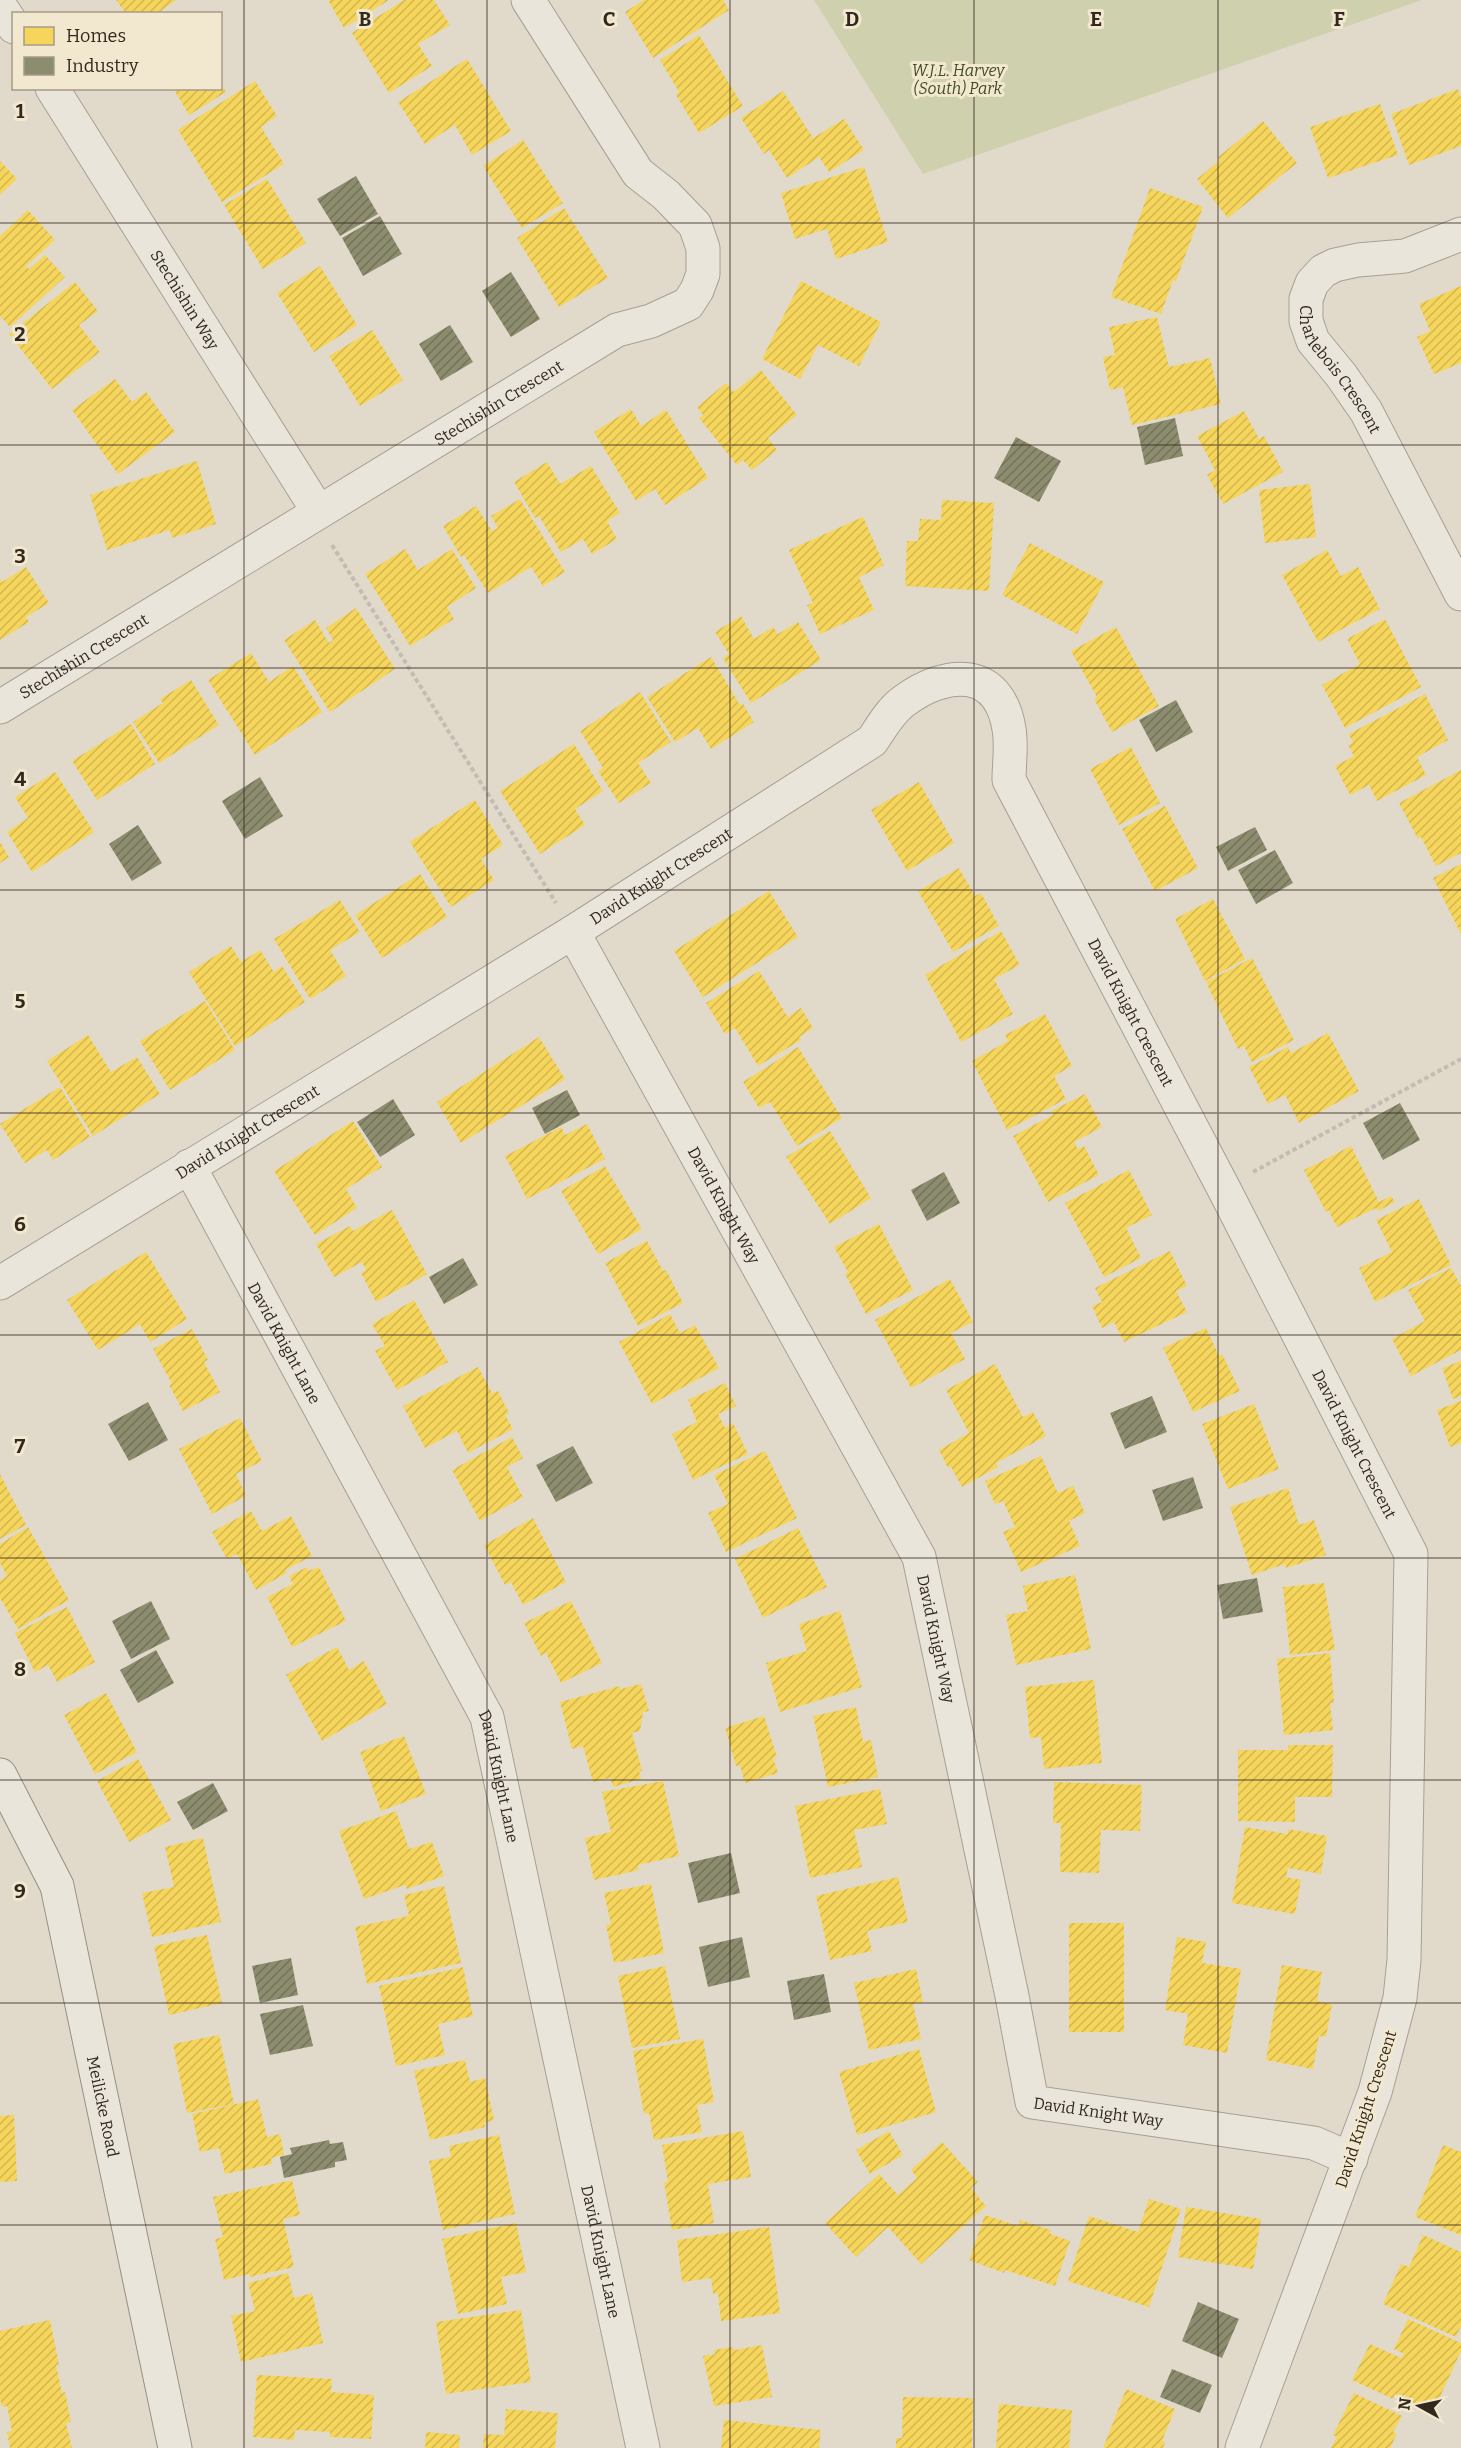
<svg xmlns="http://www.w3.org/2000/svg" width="1461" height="2448" viewBox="0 0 1461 2448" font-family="Bitter,serif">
<defs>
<pattern id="homes-hatch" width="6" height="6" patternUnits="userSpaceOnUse" patternTransform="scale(1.5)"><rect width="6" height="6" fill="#f6d55c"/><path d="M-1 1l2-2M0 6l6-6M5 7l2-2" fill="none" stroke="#d3b750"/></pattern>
<pattern id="industry-hatch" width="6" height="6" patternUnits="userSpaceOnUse" patternTransform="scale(1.5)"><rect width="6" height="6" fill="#8c8c6e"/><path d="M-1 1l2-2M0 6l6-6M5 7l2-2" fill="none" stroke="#73725a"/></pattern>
</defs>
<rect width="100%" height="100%" fill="#e1daca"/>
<path fill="#cfd0ad" d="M814,0H1422L923,174Z"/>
<path fill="url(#homes-hatch)" d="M116,0H176L157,14H126Z
M328,0H389L344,28Z
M404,0H434L450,25L418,44L432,66L389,93L352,33Z
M644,0H723L729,10L653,58L625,12Z
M699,35L743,106L699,133L676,95L679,92L660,60Z
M467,59L511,131L472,155L455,125L425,144L398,102Z
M255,81L277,116L261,127L284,164L222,202L178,130Z
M220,83L226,92L189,115L173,88H220Z
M1458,89L1461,98V146L1409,165L1391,114Z
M783,91L813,138L844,119L864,150L829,172L819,157L787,178L769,150L764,154L741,118Z
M1380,104L1398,155L1328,178L1310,127Z
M1263,121L1297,163L1228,218L1197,179L1220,160L1218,157Z
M523,140L563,203L522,228L483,166Z
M0,161L17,179L0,195Z
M864,167L888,242L836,259L827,229L795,239L781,193Z
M267,179L306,243L263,269L224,205Z
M1150,188L1203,207L1176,281L1173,280L1161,314L1111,297Z
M564,208L608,278L559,307L517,238Z
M28,210L55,240L26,266L29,269L45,255L65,277L10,327L0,316V236Z
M320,266L357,325L314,352L277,293Z
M801,281L881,322L859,366L818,345L800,379L762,359Z
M75,282L98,311L79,325L100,352L52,389L9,334Z
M1461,286V363L1434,374L1417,337L1430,331L1419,304Z
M1157,317L1169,367L1210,358L1221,404L1132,425L1123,387L1110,390L1103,357L1115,355L1109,327Z
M372,330L403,380L360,406L329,356Z
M761,370L797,415L768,438L777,450L752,470L743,460L737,465L699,418L703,415L697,407L726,383L734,392Z
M115,379L132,402L146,392L175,432L118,474L72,410Z
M631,409L641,426L666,410L708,478L665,505L655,489L636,501L594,432Z
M1244,411L1259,439L1264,436L1283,472L1223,504L1207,475L1215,470L1197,436Z
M197,461L216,524L172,538L170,530L107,550L90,495Z
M547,462L560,484L591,466L620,513L607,521L617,539L592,554L583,539L561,552L539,516L535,518L514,482Z
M1310,484L1316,537L1265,543L1259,490Z
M520,499L565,572L543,586L531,567L488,593L464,555L461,557L443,526L476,506L492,531L498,528L491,516Z
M942,500L994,503L989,591L905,586L907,541H918L920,519L941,520Z
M863,517L884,565L859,577L874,610L820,634L807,605L813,603L789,550Z
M1030,543L1104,582L1077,634L1002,595Z
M405,549L418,570L452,549L476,588L447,607L454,619L410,646L365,574Z
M1327,550L1341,576L1358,567L1380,609L1318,642L1282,575Z
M26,567L49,603L26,617L29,622L0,640V578L2,582Z
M356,608L395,669L330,712L284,640L315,620L329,643L333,640L326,628Z
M741,616L754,639L773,627L778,634L798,622L821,660L751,703L723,658L729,654L715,632Z
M1385,619L1421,687L1345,728L1322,685L1360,664L1347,639Z
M1116,627L1159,706L1112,732L1094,699L1097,697L1071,651Z
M251,653L269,682L293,666L322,712L255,755L208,680Z
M711,657L740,705L743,704L754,722L711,749L698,728L675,742L647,697Z
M191,680L219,725L159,763L133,722L163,703L160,699Z
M640,692L671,742L638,763L651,783L619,803L598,771L603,768L580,731Z
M1425,694L1448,740L1417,757L1426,775L1377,801L1369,785L1350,795L1335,766L1354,756L1348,745L1353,743L1349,734Z
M131,724L155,764L97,800L72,761Z
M574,744L603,791L575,809L585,825L540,854L500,791Z
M1131,747L1160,803L1119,825L1090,769Z
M1461,770V853L1436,866L1421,837L1418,839L1399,803Z
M55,772L94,832L32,872L7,832L28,818L15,797Z
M919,782L954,843L907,871L871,810Z
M475,800L503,845L481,859L494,880L451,907L410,842Z
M1165,806L1198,868L1155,891L1122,829Z
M0,842L9,857L0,863Z
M1461,864V934L1433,878Z
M959,868L975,896L981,893L999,926L953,952L918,891Z
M420,874L447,917L382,958L355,915Z
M769,891L798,937L703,997L674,951Z
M1213,899L1245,959L1205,981L1175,919Z
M340,900L360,932L330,950L346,976L310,999L274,939Z
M1001,931L1020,965L994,979L1013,1014L961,1042L925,975Z
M231,946L241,962L260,950L274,972L282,966L305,1002L235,1046L189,972Z
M1252,958L1294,1040L1252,1062L1244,1046L1238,1049L1206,982Z
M759,971L788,1017L801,1008L813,1028L799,1037L801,1040L758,1066L735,1028L725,1034L706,1003Z
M205,1001L235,1050L170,1090L140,1041Z
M1045,1014L1072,1066L1054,1076L1066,1099L1007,1130L972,1061L1008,1041L1005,1035Z
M1328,1033L1359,1091L1299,1123L1285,1095L1268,1104L1249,1067L1288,1047L1291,1053Z
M88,1035L111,1072L137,1057L160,1094L93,1136L47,1061Z
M539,1037L565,1079L461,1143L437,1102Z
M798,1047L842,1118L797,1146L770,1102L759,1108L743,1082Z
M60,1087L90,1137L53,1160L47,1150L25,1163L0,1124Z
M1085,1094L1102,1127L1074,1142L1078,1149L1084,1146L1099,1175L1048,1202L1013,1136L1053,1115L1051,1111Z
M353,1121L382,1167L346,1189L357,1208L315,1235L274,1171Z
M587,1124L605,1159L527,1199L505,1156L561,1127L565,1135Z
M830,1131L871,1198L830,1224L786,1157Z
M1351,1146L1379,1202L1391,1196L1395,1202L1378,1211L1376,1208L1337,1227L1328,1210L1326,1212L1304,1170Z
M605,1166L642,1229L598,1254L561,1191Z
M1129,1170L1152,1215L1126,1228L1141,1258L1104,1277L1065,1203Z
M1419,1199L1451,1265L1375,1302L1359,1268L1392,1252L1376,1220Z
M392,1210L427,1274L376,1302L361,1273L366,1270L362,1262L334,1277L316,1244L350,1226L353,1231Z
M879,1224L913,1290L866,1314L845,1274L848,1272L834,1247Z
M647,1241L663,1271L666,1270L683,1303L638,1326L605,1263Z
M1170,1251L1187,1286L1176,1291L1187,1312L1124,1342L1114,1322L1102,1328L1092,1306L1102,1302L1095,1288Z
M146,1252L187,1319L150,1342L140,1324L98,1350L67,1300Z
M1451,1268L1461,1286V1350L1411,1376L1392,1339L1425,1321L1408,1290Z
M950,1279L973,1322L951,1333L965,1359L911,1388L875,1320Z
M414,1300L448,1362L397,1390L375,1351L385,1346L372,1324Z
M670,1314L680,1333L695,1325L719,1368L652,1404L619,1342Z
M1206,1328L1219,1356L1222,1354L1240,1391L1193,1412L1163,1348Z
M192,1329L208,1360L204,1362L220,1392L183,1411L169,1385L172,1384L153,1349Z
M1461,1361V1396L1453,1399L1442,1368Z
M995,1364L1023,1417L1033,1412L1046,1436L996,1463L998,1467L962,1487L951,1467L948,1468L939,1450L969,1433L946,1390Z
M478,1367L492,1393L498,1391L509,1413L505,1415L513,1429L468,1453L457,1431L425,1448L403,1406Z
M725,1383L736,1406L718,1414L725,1428L733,1423L748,1454L693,1480L672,1434L697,1422L688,1400Z
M1461,1401V1443L1450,1447L1437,1410Z
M1254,1404L1279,1469L1228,1489L1202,1424Z
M240,1418L262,1461L236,1474L246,1496L212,1514L179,1449Z
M512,1437L523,1458L507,1467L523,1497L480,1521L452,1470Z
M765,1451L797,1518L726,1552L708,1513L728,1504L714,1475Z
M1041,1456L1058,1493L1073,1486L1085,1513L1069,1521L1080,1546L1021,1572L1003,1532L1015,1527L1003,1501L995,1504L985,1481Z
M0,1474L26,1525L0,1539Z
M1288,1488L1299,1525L1314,1520L1326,1555L1286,1568L1285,1564L1252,1575L1230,1507Z
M251,1511L262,1531L291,1516L312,1556L285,1570L287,1573L256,1590L237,1554L227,1559L212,1532Z
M533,1518L566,1582L523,1605L511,1582L505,1585L484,1545Z
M28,1527L69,1600L18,1629L0,1598V1580L7,1576L0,1563V1544Z
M798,1528L827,1587L763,1618L735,1559Z
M307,1567L308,1571L319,1567L346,1621L292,1647L267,1597L293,1584L289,1576Z
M1075,1575L1091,1649L1016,1665L1006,1615L1028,1611L1023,1586Z
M1324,1583L1335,1650L1290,1655L1283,1587Z
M571,1601L602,1663L561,1683L546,1653L541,1656L524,1623Z
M67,1607L95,1662L57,1682L48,1665L35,1672L15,1633Z
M840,1611L862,1687L780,1712L766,1663L807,1651L799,1624Z
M337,1647L349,1670L364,1661L387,1704L322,1741L286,1675Z
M1330,1653L1334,1703H1330L1333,1730L1284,1735L1277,1659Z
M1094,1680L1102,1763L1044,1769L1041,1737L1030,1738L1025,1687Z
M641,1684L649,1711L643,1712L640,1731L632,1733L642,1771H639L641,1779L613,1787L610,1778L593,1782L583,1746L572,1749L560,1702L620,1686V1689Z
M106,1693L137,1752L95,1774L64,1715Z
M856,1707L863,1742L871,1740L878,1777L828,1787L813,1716Z
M764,1716L777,1757L773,1758L778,1773L745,1783L740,1765L736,1766L725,1728Z
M404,1736L426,1794L381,1811L360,1752Z
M1288,1745H1333L1332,1797H1295V1822L1238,1821V1750H1288Z
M138,1759L171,1820L129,1842L97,1781Z
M663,1781L679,1856L638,1865L639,1870L594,1880L585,1838L611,1832L602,1792Z
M1054,1782L1142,1785L1140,1831L1101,1830L1099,1873L1060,1872L1061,1823H1053Z
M880,1789L887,1824L854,1830L862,1867L810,1878L795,1806Z
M396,1811L409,1849L432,1842L444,1876L407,1889L405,1885L364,1899L339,1831Z
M1245,1827L1288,1834V1829L1327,1836L1321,1874L1288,1868L1286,1877L1301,1880L1295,1914L1232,1903Z
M203,1838L221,1922L152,1937L142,1893L174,1887L165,1847Z
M898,1877L908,1922L867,1931L872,1951L830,1960L816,1896Z
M651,1884L664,1953L614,1963L606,1925L611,1924L604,1893Z
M444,1886L461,1963L367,1984L355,1927L409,1916L404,1895Z
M1069,1923H1124V2032H1069Z
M207,1935L222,2003L169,2015L154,1946Z
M1177,1937L1206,1942L1202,1963L1241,1969L1227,2053L1183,2045L1188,2014L1165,2010Z
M1282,1965L1322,1972L1317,2001L1332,2004L1326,2037L1319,2036L1313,2069L1266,2060Z
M665,1966L680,2039L632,2048L618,1976Z
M463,1967L473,2016L438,2024L445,2055L396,2066L379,1986Z
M916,1969L923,2002L913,2004L921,2039L869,2050L854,1983Z
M219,2035L234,2104L187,2113L173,2044Z
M703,2039L714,2102L697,2105L702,2132L654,2140L649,2113L644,2114L633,2051Z
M919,2049L936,2112L857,2135L839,2072Z
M465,2060L470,2082L485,2078L494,2120L484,2123L485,2127L430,2140L414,2071Z
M258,2099L267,2137L280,2134L284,2155L271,2158L272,2164L225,2174L219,2148L200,2152L192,2114Z
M14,2115L17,2181L0,2182V2116Z
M743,2131L751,2177L708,2184L714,2223L672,2230L664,2182H668L662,2145Z
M889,2131L903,2155L870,2174L856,2150Z
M499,2135L515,2214L443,2230L429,2161L451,2157L449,2146Z
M942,2142L978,2182L971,2188L986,2206L921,2264L888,2227L856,2257L825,2223L879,2174L898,2195L917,2178L911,2170Z
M1443,2145L1461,2152V2235L1415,2217Z
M292,2180L300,2215L283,2219L294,2267L250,2277L249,2274L224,2280L215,2239L223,2237L213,2197Z
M1149,2199L1181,2209L1149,2307L1068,2281L1089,2216L1138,2232Z
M1186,2207L1261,2219L1253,2269L1178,2257Z
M985,2215L1018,2226L1020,2220L1051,2230L1050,2234L1070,2241L1055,2286L1005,2270L1004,2273L969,2260Z
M516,2223L526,2272L501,2277L507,2304L458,2314L442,2239Z
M769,2227L780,2313L721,2321L718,2293L713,2294L711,2278L682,2282L677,2240Z
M1423,2235L1461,2252V2326L1456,2337L1383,2304L1401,2264L1409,2267Z
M288,2273L294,2298L312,2293L323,2343L241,2362L231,2316L255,2311L248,2283Z
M521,2310L531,2382L446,2394L436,2322Z
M1408,2319L1461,2343V2351L1433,2412L1395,2394L1393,2399L1352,2380L1370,2344L1401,2358L1404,2354L1394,2349Z
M50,2320L59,2365H56L62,2393L65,2392L71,2422L66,2423L72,2448H10L7,2432L12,2431L7,2406L2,2407L0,2399V2331Z
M762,2345L772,2397L714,2406L703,2356L715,2354L714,2350L732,2347L735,2350Z
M257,2375L332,2379L331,2392L374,2395L371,2439L330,2437V2432L295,2430L294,2440L253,2437Z
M1126,2389L1175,2409L1162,2441L1165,2442L1163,2448H1103Z
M1354,2393L1402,2416L1393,2432L1397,2434L1390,2448H1331L1337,2437L1333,2435Z
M903,2397L973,2398L972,2448H896V2438H902Z
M999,2404L1072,2410L1069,2448H996Z
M506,2409L558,2413L555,2448H483L484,2434L504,2435Z
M724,2420L821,2430L819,2448H721Z
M426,2432L460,2435L459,2448H425Z"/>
<path fill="url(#industry-hatch)" d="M356,176L378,214L340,236L317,199Z
M380,216L402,254L363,276L342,238Z
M511,272L540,319L511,337L482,291Z
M450,325L473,362L441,381L419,344Z
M1175,418L1183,456L1145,465L1137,427Z
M1016,437L1061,461L1039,502L994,478Z
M1176,700L1193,732L1156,752L1139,720Z
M260,777L283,816L245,839L222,801Z
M138,825L162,863L132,881L109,844Z
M1255,827L1267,850L1228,871L1216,847Z
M1275,850L1293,883L1256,904L1238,870Z
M567,1090L580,1115L545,1134L532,1108Z
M393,1099L415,1135L380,1157L357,1122Z
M1400,1103L1420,1140L1383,1160L1363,1123Z
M944,1172L960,1203L927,1221L911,1190Z
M463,1258L478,1285L444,1304L429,1277Z
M1152,1396L1167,1432L1125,1449L1110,1413Z
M148,1402L168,1440L129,1461L108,1424Z
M573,1446L593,1483L556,1502L536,1465Z
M1193,1477L1203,1508L1163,1521L1152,1490Z
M1257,1578L1263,1612L1223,1619L1217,1585Z
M151,1601L170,1639L131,1659L112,1621Z
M156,1650L174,1683L138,1703L120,1670Z
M213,1783L228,1811L193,1830L177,1802Z
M731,1853L740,1893L698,1903L688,1863Z
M742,1937L750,1977L708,1987L699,1947Z
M291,1958L298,1995L260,2003L252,1966Z
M824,1974L831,2012L794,2020L787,1981Z
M303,2005L313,2046L270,2055L260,2014Z
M329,2140L330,2144L343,2142L347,2160L335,2162V2167L284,2178L280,2157L292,2154L290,2148Z
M1198,2302L1239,2319L1222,2358L1182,2341Z
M1172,2369L1212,2385L1200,2413L1160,2397Z"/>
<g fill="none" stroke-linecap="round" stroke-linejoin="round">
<g stroke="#a69f94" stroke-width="35">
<g id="street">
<path d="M0,6L14,27"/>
<path id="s1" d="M52,88L318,511"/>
<path id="s2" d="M1461,234L1405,256L1358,260L1335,265L1323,271L1312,283L1306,299V321L1313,341L1341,375L1366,411L1461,594"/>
<path id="s3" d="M0,707L617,330L651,321L688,304L697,290L703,274V248L695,225L666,195L638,173L528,0"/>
<path id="s4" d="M573,932L919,1557L1012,1996L1032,2102L1314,2143L1351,2159"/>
<path id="s5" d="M189,1166L487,1717L643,2448"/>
<path id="s6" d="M0,1283L573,932L872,741C881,728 890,711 904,701C946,670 999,666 1009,729C1012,745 1009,764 1009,780L1224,1189L1411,1554L1404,1960L1400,1998L1375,2092L1242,2448"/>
</g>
</g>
<g stroke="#958f84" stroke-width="35">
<g id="secondary">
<path id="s7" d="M0,1775L57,1886L175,2448"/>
</g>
</g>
<path stroke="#c2bcb3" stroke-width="4" stroke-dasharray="4.5 3" stroke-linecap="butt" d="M332,545L556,903
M1253,1172L1461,1059"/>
<use href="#street" stroke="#eae5db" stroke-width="33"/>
<use href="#secondary" stroke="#eae5db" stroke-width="33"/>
</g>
<path fill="none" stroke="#33281d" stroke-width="1.5" stroke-opacity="0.55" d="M244,0V2448M487,0V2448M730,0V2448M974,0V2448M1218,0V2448M0,223H1461M0,445H1461M0,668H1461M0,890H1461M0,1113H1461M0,1335H1461M0,1558H1461M0,1780H1461M0,2003H1461M0,2225H1461"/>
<g text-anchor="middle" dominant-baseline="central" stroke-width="6" stroke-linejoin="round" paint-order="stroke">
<g font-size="16" font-style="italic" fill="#434e25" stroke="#f2e8d0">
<text x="958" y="70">W.J.L. Harvey<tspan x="958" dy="18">(South) Park</tspan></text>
</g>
<g font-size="16" fill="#33281d" stroke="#f2e8d0">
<text stroke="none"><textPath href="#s1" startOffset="250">Stechishin Way</textPath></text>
<text stroke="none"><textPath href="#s2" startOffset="258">Charlebois Crescent</textPath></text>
<text stroke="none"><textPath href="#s3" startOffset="584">Stechishin Crescent</textPath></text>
<text stroke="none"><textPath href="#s3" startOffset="98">Stechishin Crescent</textPath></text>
<text stroke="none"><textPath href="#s6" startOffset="776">David Knight Crescent</textPath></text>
<text stroke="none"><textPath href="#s6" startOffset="1530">David Knight Crescent</textPath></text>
<text stroke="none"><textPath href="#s6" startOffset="290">David Knight Crescent</textPath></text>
<text stroke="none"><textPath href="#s4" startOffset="312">David Knight Way</textPath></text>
<text stroke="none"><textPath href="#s5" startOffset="201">David Knight Lane</textPath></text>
<text stroke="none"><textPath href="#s6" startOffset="2016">David Knight Crescent</textPath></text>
<text stroke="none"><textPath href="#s4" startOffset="798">David Knight Way</textPath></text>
<text stroke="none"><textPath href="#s5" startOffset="687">David Knight Lane</textPath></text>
<text stroke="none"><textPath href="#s7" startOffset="350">Meilicke Road</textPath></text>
<text stroke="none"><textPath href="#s4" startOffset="1338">David Knight Way</textPath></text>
<text transform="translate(1366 2109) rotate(-72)">David Knight Crescent</text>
<text stroke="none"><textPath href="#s5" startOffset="1173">David Knight Lane</textPath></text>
</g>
</g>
<g font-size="20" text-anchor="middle" font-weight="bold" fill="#33281d" stroke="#f2e8d0" stroke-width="6" stroke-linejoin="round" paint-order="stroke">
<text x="365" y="26">B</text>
<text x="609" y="26">C</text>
<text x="852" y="26">D</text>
<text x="1096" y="26">E</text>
<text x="1339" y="26">F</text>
<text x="20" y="118">1</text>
<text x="20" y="341">2</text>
<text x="20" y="563">3</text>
<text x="20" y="786">4</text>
<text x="20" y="1008">5</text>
<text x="20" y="1231">6</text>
<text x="20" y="1453">7</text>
<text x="20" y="1676">8</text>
<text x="20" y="1898">9</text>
</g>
<rect x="12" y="12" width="210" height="78" fill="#f2e8d0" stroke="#a69b88" stroke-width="1.5"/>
<rect x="24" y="27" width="30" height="18" fill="#f6d55c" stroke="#a69b88" stroke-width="1.5"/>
<text x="66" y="42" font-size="18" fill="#33281d">Homes</text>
<rect x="24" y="57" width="30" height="18" fill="#8c8c6e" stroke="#a69b88" stroke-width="1.5"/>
<text x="66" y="72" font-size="18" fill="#33281d">Industry</text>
<g transform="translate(1419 2406) rotate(278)" stroke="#f2e8d0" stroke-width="4.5" paint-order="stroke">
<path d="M0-4.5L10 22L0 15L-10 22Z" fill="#33281d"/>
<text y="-9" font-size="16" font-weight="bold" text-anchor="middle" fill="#33281d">N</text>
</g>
</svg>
